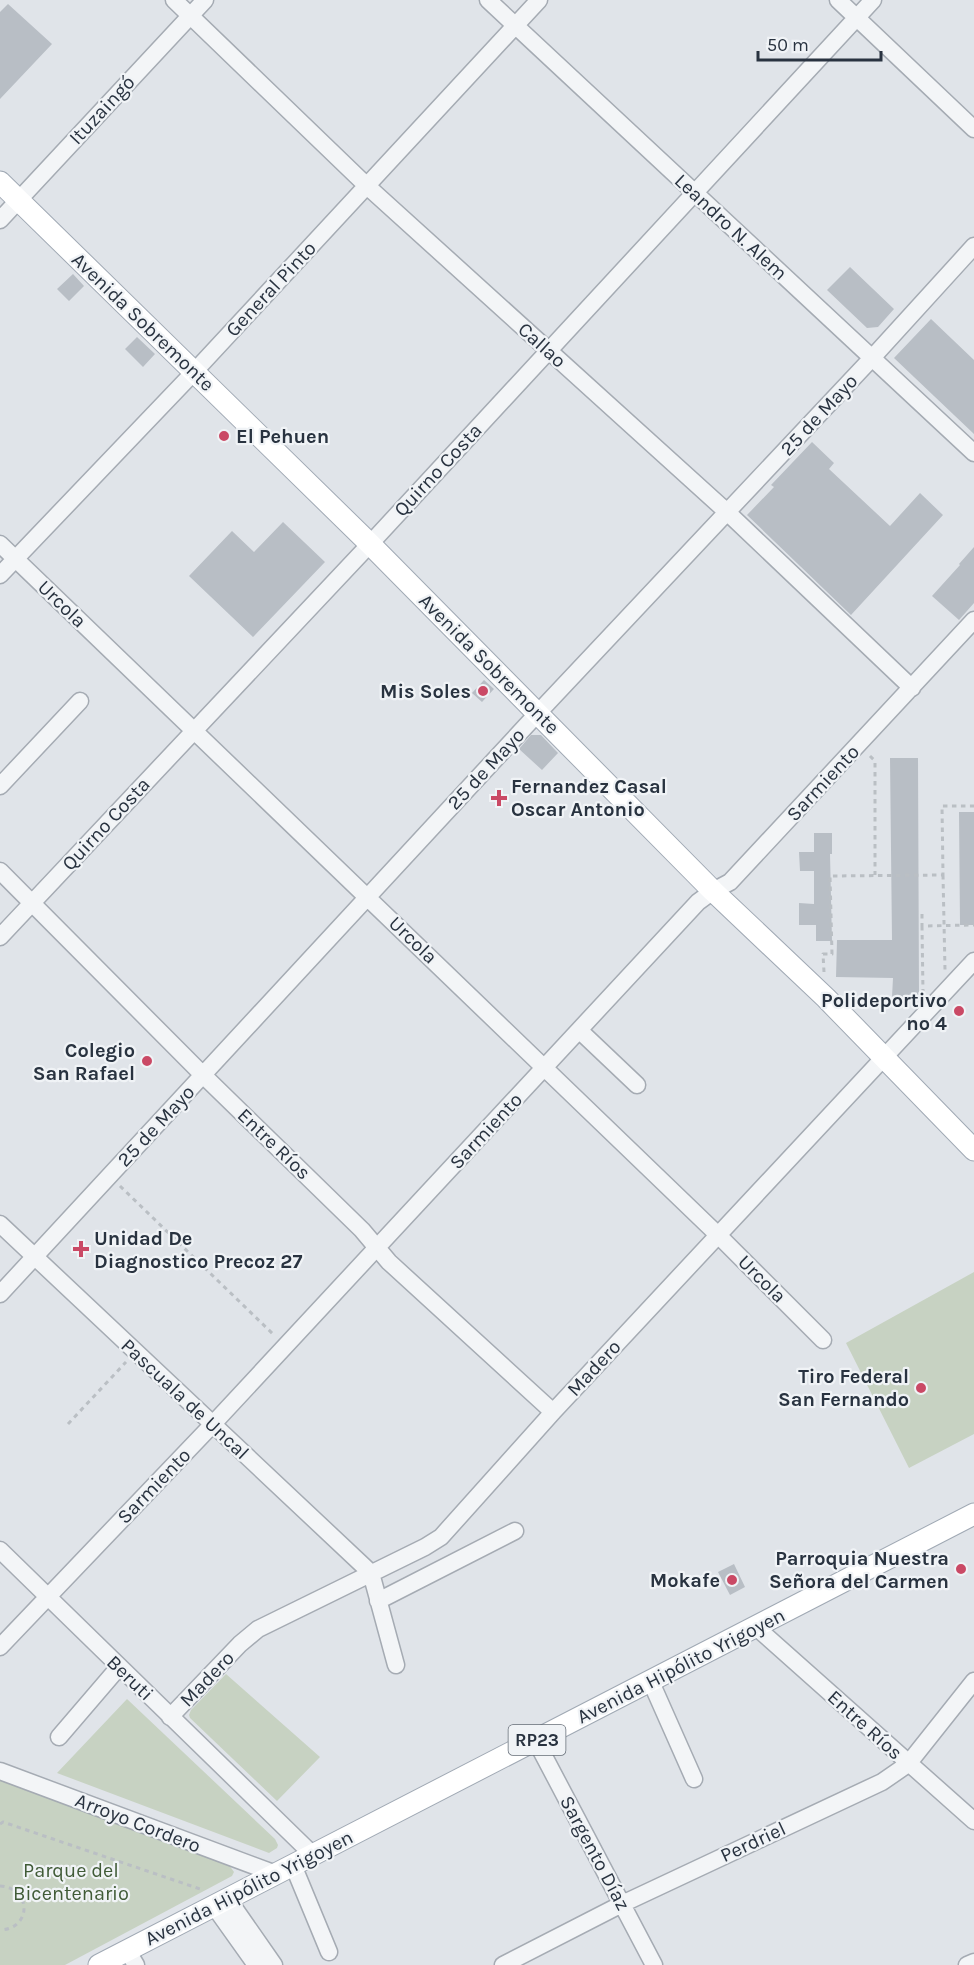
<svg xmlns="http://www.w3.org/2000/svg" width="974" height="1965" viewBox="0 0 974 1965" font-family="Karla,sans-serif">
<rect width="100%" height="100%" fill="#e0e4e9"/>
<path fill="#c7d2c2" d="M974,1272V1434L909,1468L846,1343Z
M226,1674L320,1757L277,1801L190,1718L189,1715L191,1710Z
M127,1699L275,1839L278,1845L277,1848L269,1853L57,1773Z
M0,1780L229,1865L234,1872L232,1876L65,1965H0Z"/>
<path fill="#b8bec5" d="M8,4L52,44L0,99V12Z
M850,267L894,309L878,327L867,328L827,290Z
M73,274L84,286L69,301L57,289Z
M931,319L974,360V434L894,358Z
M137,337L155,354L143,367L125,349Z
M812,442L834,463L829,469L890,526L920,493L943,515L851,615L747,515L774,487L771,485Z
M283,522L325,562L253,637L189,576L232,531L254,552Z
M974,547V603L959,620L932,596L960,565L959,564Z
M484,680L494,689L482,702L472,693Z
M531,735H541L558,753L542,770L519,749Z
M890,758H918L919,997H892L893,978L836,977L837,940H892Z
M959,812H974V925H960Z
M814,833H832V854H830L832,941H816V925H799V903L814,904V871H800L799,852H814Z
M734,1564L745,1587L730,1595L718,1572Z"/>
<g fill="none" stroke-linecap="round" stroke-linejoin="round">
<g stroke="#a5abb3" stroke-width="19">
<path id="minor" d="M174,0L367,186L727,512L912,688
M488,0L974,453
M838,0L974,129
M0,220L205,0
M0,544L718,1235L823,1340
M0,575L194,372L539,0
M0,786L80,701
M0,871L203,1075L362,1230L389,1262L553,1412
M0,937L370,544L873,0
M579,1030L637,1085
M0,1224L371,1573L396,1665
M0,1294L537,714L872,358L974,246
M0,1550L313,1855
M378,1601L515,1531
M756,1627L974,1821
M0,1647L212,1425L698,902L713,891L730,882L974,620
M651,1682L694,1779
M170,1717L240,1644L258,1629L425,1547L441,1537L553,1412L974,961
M59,1737L119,1667
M536,1741L654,1965
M0,1771L276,1874
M293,1865L329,1952
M228,1899L274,1965
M214,1906L256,1965
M127,1950L136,1965
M503,1965L622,1904L882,1782L908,1764L974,1681
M967,1965L974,1962"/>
</g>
<g stroke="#a0a9b4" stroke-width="23">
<path id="major" d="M0,182L370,544L713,891L826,998L974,1150
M99,1965L974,1514"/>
</g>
<path stroke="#babfc4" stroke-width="3" stroke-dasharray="4.5 4.5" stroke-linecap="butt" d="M870,756L875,761V875
M943,875L945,970
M922,914V926L974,925
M922,926L923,993
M824,972L823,954H832L830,876L943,875L942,806H974
M120,1186L275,1336
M68,1424L126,1362
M0,1824L3,1822L203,1890
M0,1886C32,1888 32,1929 0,1930
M22,1899L34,1892"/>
<use href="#minor" stroke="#f3f5f7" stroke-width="16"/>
<use href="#major" stroke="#fff" stroke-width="21"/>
</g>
<g fill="#ca4965" stroke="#f0f3f6" stroke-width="2">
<circle cx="224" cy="436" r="6"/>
<circle cx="483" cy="691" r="6"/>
<path d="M496 789h6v6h6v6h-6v6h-6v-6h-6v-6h6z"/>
<circle cx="959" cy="1011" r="6"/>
<circle cx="147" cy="1061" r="6"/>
<path d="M78 1240h6v6h6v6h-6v6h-6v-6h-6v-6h6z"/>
<circle cx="921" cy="1388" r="6"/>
<circle cx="961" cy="1569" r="6"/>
<circle cx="732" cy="1580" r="6"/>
</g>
<g text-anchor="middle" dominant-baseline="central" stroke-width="4.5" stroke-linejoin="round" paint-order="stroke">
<rect fill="#f0f3f6" stroke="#656d77" stroke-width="1.5" x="508.5" y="1725" width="57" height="30" rx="4.5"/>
<g font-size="18" font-weight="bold" fill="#293340">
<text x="537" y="1740">RP23</text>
</g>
<g font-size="20" fill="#293340" stroke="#f0f3f6">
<text transform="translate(102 110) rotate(-47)">Ituzaingó</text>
<text transform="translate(731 227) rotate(43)">Leandro N. Alem</text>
<text transform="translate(271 289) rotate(-47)">General Pinto</text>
<text transform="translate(143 322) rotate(44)">Avenida Sobremonte</text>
<text transform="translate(542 345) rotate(42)">Callao</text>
<text transform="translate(819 415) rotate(-47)">25 de Mayo</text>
<text transform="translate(438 470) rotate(-47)">Quirno Costa</text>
<text transform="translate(62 604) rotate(44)">Urcola</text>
<text transform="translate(489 664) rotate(45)">Avenida Sobremonte</text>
<text transform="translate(486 769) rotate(-47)">25 de Mayo</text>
<text transform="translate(823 783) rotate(-47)">Sarmiento</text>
<text transform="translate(106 824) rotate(-47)">Quirno Costa</text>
<text transform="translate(413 940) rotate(44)">Urcola</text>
<text transform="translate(156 1126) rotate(-47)">25 de Mayo</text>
<text transform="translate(486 1131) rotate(-47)">Sarmiento</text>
<text transform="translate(274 1144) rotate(44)">Entre Ríos</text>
<text transform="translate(762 1279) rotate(45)">Urcola</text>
<text transform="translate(594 1368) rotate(-47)">Madero</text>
<text transform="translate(185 1399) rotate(43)">Pascuala de Uncal</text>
<text transform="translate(154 1486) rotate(-46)">Sarmiento</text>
<text transform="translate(681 1666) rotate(-27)">Avenida Hipólito Yrigoyen</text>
<text transform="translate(130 1678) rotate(44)">Beruti</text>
<text transform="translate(207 1679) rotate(-46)">Madero</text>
<text transform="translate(865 1725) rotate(42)">Entre Ríos</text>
<text transform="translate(138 1823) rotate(21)">Arroyo Cordero</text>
<text transform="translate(753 1842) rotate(-25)">Perdriel</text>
<text transform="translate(595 1853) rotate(62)">Sargento Díaz</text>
<text transform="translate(249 1888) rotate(-27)">Avenida Hipólito Yrigoyen</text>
</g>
<g font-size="20" font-weight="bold" fill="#293340" stroke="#f0f3f6" text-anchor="end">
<text x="236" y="436" text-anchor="start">El Pehuen</text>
<text x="471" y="691">Mis Soles</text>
<text x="511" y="786" text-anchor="start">Fernandez Casal<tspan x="511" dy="23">Oscar Antonio</tspan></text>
<text x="947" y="1000">Polideportivo<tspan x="947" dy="23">nº 4</tspan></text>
<text x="135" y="1050">Colegio<tspan x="135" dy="23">San Rafael</tspan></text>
<text x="94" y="1238" text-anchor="start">Unidad De<tspan x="94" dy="23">Diagnostico Precoz 27</tspan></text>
<text x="909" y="1376">Tiro Federal<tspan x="909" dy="23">San Fernando</tspan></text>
<text x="949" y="1558">Parroquia Nuestra<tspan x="949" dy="23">Señora del Carmen</tspan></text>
<text x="720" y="1580">Mokafe</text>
</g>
<g font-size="20" fill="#405b37" stroke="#f0f3f6">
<text x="71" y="1870">Parque del<tspan x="71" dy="23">Bicentenario</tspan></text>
</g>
</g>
<path d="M758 51v9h123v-9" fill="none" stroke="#293340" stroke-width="3"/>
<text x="767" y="51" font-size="18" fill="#293340" stroke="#f0f3f6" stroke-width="4.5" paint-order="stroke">50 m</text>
</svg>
